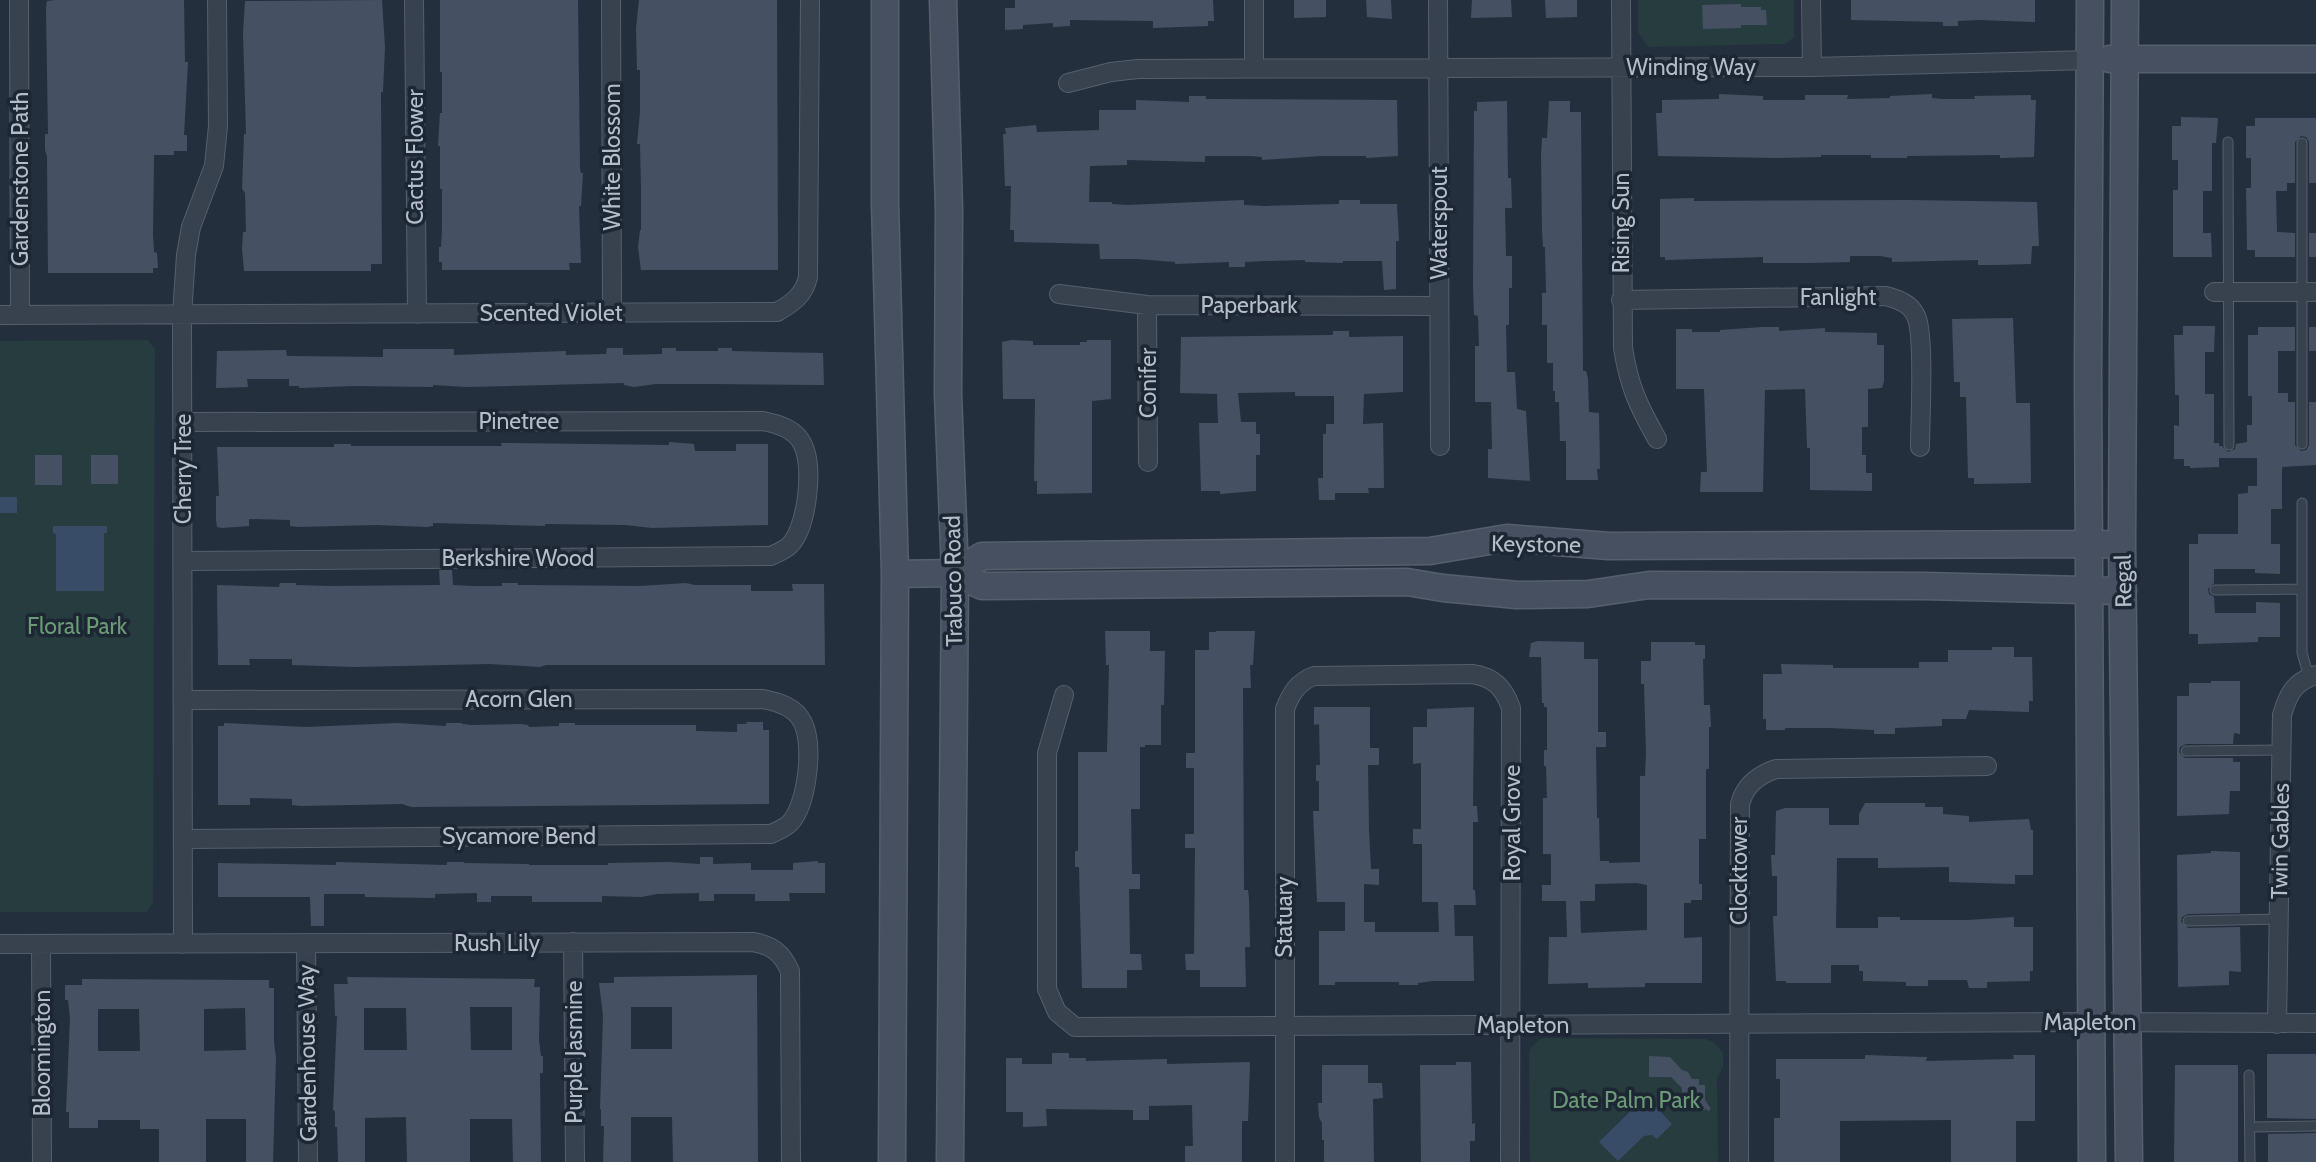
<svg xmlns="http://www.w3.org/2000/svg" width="2316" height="1162" viewBox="0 0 2316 1162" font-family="Cabin,sans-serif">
<rect width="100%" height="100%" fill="#242f3e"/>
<path fill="#263c3f" d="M1638,0H1794V37L1785,44L1648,47L1638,32Z
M148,340L155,349L153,902L147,912H0V341Z
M1546,1038L1705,1039L1714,1042L1723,1053V1066L1717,1079L1718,1162H1530L1529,1050L1540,1039Z"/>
<path fill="#394c67" d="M0,497H17V513H0Z
M53,526H107V533H104V591H56V534L53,533Z
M1646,1096L1672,1124L1657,1139L1652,1135L1644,1136L1618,1161L1599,1142Z"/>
<path fill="#455162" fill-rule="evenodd" d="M55,0H184L185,62H188L184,135H187V151H174V155H154L153,235L154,252L157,253L158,268H153V273H48L47,156L45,150V134H48L46,8L47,1Z
M382,0L385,47L383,92H381L382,264H371V271H244L242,249L243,232H246L245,193L242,189L244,134H246L243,33L245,1Z
M440,0H578L580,168L581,173H583L581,206H579L581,263H569L570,270H442V262H439V247H441L442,230V189H440V146H438L440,113H442V72H440Z
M639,0H777L778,270H641L638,247L640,230H641V188L640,144H637L640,112V70H637L636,28Z
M1015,0H1213L1214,21H1208V26L1153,28V21L1070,20V26L1053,27V23L1023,25V29L1005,30V8H1015Z
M1294,0H1326V17L1294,18Z
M1366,0H1391L1392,19L1367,17Z
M1472,0H1511L1512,17L1471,18Z
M1545,0H1577V17L1546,18Z
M1851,0H2035V22L1979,20L1958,21V26H1943V22L1851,20Z
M1741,4V7H1761V10H1766L1767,25H1741V28L1703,29L1702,5Z
M1719,94L1763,96V100H1805V95H1848L1847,99L1890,98V96L1932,94V98L1942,99H1975L1974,96L2031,95V100H2036L2034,157L2000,158V155L1907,156V158H1871V155H1821V157L1778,158L1658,156L1656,113H1662V100L1719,99Z
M1189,96H1206V99L1397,100L1398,156L1366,158V156H1321L1262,160V157L1251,156H1205V162L1127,160V165L1090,166L1089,202H1112V204L1127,205L1244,200V205L1265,206L1339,204V200H1360V204H1397L1399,241H1396V289L1384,290L1382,261H1343V263L1305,262V260L1265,261L1245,262V267H1229V262L1175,264V262L1137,259H1100L1099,244L1014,242V230H1010L1011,186H1005L1003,134H1006L1005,128L1036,125L1037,132L1099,130V110H1136V100L1189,102Z
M1507,101L1508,178H1511L1512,208H1505L1506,256H1512V288H1509V325H1506L1507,372H1515L1517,409L1526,411L1530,481L1488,478V449H1492L1491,402H1475V346H1479L1478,316L1474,315L1473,288L1474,111H1477V102Z
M1549,101H1570V112H1581L1583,371H1586L1588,379L1589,412L1599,413L1600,469H1597L1598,480H1566V441H1560L1559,402H1555V391H1553V363H1547V325H1542V293H1546L1545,247H1543L1542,231L1541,156L1542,138H1547Z
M2181,117L2218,118L2216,143H2212V191H2203V233H2211L2212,257H2173V190H2178V160H2172V126H2181Z
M2255,118H2316V183H2309V142L2306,137L2301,136L2295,142V183H2287V191H2276L2277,232L2295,233V257H2255V250H2247L2246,188H2251V158H2246V126H2255Z
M1694,198V201L1909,200L2037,202L2039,246H2032L2031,264L1995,265H1978V260L1892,262V258L1880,256H1850V262L1809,263H1763V257L1665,260V257H1660V199Z
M2309,233H2316V257H2309Z
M2013,318L2016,403H2030L2031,483L1974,484V478H1968L1966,397H1960V382H1954L1952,319Z
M2183,326H2215L2214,352H2205V394H2214V443H2219V446H2222L2228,452L2235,449L2236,444L2247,442V425H2252V396H2248V335H2258V327H2295V351H2278V393H2288V402H2295V445L2301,451L2306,450L2309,445V402H2316V465L2282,467V509H2271V544H2280V574L2255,573V569H2214V583L2208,589L2209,594L2214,597L2215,613H2256V602L2280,603V637H2258V642L2198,644V634H2189V544H2198V534H2238V494L2248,493V486H2257V458H2219V467L2190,468V466H2184V459H2174V425L2179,426V395H2175L2174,335H2183Z
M1762,327H1779V331L1825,328V332L1877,333V345H1884V381L1882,388L1868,389V427H1862V455H1866V473H1872V491L1810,490V448H1807L1805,389L1765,390L1763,492H1700L1701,472H1707L1704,389H1676V329H1692V332H1720V330Z
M2309,327H2316V351H2309Z
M1333,331H1349V337L1403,336V392L1364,394L1363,424L1383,423L1384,488H1368L1369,493H1335V500H1319L1318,478H1323V434H1326V424H1334V396H1295V392L1238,393L1241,422H1256V434H1260V455H1256V491L1220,494V491H1201L1199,423H1218L1217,394L1180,393L1181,337L1333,335Z
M1011,340L1033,341V345H1080V342H1087V340H1111V399L1092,401V493L1037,494V481H1034L1035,399H1003L1002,342Z
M607,348H623V355L662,354V348H676V351H718V348H732V351L823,353L824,385L712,384H656L634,387L624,385V383L466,387L433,385V387L354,386L299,388V386H289V379H247L248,387L216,388L217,351L286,350L287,356L383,357V349H454V355L566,351V355L606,354Z
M669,442L694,444L695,451H736V444H768V525L652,528L625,525L545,524V526L433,523V526L427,527L377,525L297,527L290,526V520L249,519V526L222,528L217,527L216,520V496H219L217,447H334V444H351V446H502L501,443L669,445Z
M35,455H62V485H35Z
M91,455H118V484H91Z
M439,570H452L453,585L472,586H502V583H518V585H528L640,586L686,583L695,585H751V591H793L792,584H824L825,665H546L540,667L489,664L356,667L292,665V659H249L250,665H218L217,585L279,587L280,583H296V585L329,586L440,585Z
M1105,631H1150V651H1165L1164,705H1161V745H1145V747H1140V809H1131L1132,874H1140V889H1129L1130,954H1141L1142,970H1127V988H1082L1079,867H1075V851H1078V752H1107L1109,665H1106Z
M1216,631H1255L1253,665H1250L1251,688H1243L1244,890H1248L1249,898L1250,947H1245L1246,987H1200V970H1186L1185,954H1194L1195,848H1185V834H1194V768H1186V753H1195V650H1209V632H1216Z
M1538,641L1584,642V659H1598V732H1606V747H1596L1597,818H1599L1600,861H1609V863L1640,862V776H1645L1646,753L1644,684H1641V661H1651V642H1695V645H1705V659H1703L1704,705H1710L1711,727H1709V769H1706V839H1699V884H1702V900H1691V903H1684V938L1702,937V983H1645V987L1588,988V983L1548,984L1549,937H1567L1566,901H1542V885H1551V854H1543V798H1547L1546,766H1544V750H1547V707H1544V703H1542L1541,657H1529L1531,643ZM1637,883L1647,885V930L1581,933L1580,901H1595V884Z
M1992,647H2014V657H2032L2033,701H2029V712L1969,710L1966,719H1942V726L1895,728V734H1874V730L1829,728H1785V730H1766V719H1763V674H1782L1781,664L1833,665V668H1919V662H1948V650H1992Z
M2211,681H2240V734L2234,733L2233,744H2186L2180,747L2179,752L2185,758H2233V762H2240V791H2230L2229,814L2177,816V696H2189V683H2211Z
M1314,707H1370V748H1379V765H1368L1369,830L1371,869H1379V885L1364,884V922H1375V932H1439L1438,902H1422V844H1413V829H1421V763L1413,764V727H1427V709L1474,707L1473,806H1477L1478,822H1473V890H1475L1476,905H1454L1455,936H1473L1474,981H1434L1418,983V985H1399V982H1335V985H1319V931H1345V902H1317L1313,811H1319V781H1316V765H1320L1319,724L1314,725Z
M746,722H763V730H769V804L411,807L402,804L301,806L292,805V799L250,798V805H218V726H224V723L306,727L398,723L446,726V723H462V724L472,725L520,724L528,725L529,727L559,726V723H575V725H696V731L737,732V724H747Z
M1865,803H1925V807H1943V814L1969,816V822L2029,819L2031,830H2033V875H2015V884L1949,882V867L1878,868V858H1837L1836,928H1878V917H1900V920H1968L2014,917V927H2033V971H2030V981L1987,982V988H1969L1967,980H1928V986H1906V982L1863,981V971H1859V965H1831V983H1786V981H1776L1773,916H1777V876H1772L1771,855H1775L1776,811L1785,808H1829V825H1859V814Z
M2211,851L2240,852V913L2188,914L2182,917L2181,922L2188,928L2240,927L2241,972L2229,971V985L2178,987L2177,855L2211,853Z
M700,857H713V864L751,863V870H793V863L818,861V863H825V893H789L790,901H755V894H714V901H699V893L657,894L642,897L602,896V902H532V896H491V902H477V893L435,894V898L365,897V894H324V926H311L310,897H218V863L336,865V862L447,865V862H464V863L529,864V865H608V863L669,862L700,864Z
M757,975L758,1162H673L672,1117H631V1162H603L604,1126H601V1109H600L603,1016L599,983H614V977ZM631,1007H672V1049H631Z
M347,977L535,979L534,987H540L539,1040L541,1056H543V1073H540L541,1162H513L512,1119H470V1162H407L406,1117L365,1118V1162H338L337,1127H335V1111L333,1110L337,1016H335L334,984H348ZM470,1007H512V1050H471ZM364,1008H406L407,1050H364Z
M82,979L269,980V988H274V1042L276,1058L273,1162H246V1119H206V1162H159V1129H140V1120H98V1128H69V1112H66L70,1017L68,1000H65V985H82ZM245,1008L246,1050L204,1051V1009ZM98,1009H139L140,1051H98Z
M1052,1053H1069V1058H1086V1061L1167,1059V1064L1250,1062L1248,1121H1242V1162H1185V1146H1193L1192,1105L1149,1106V1120H1133V1110L1046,1109L1047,1126L1023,1127V1112H1006V1058H1022V1064H1052Z
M2267,1054H2316V1119L2267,1118Z
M1865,1055L1924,1057H1927L1926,1061L2014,1059L2013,1055H2035V1121H2016V1162H1951V1120L1840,1121V1162H1774V1118H1780V1079H1776V1059H1865Z
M1649,1056L1670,1057L1682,1070L1688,1072L1692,1079H1699V1085H1705V1100L1711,1109L1708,1111L1705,1108V1110H1682V1088L1671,1077H1649Z
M1456,1062H1471L1472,1124L1475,1123V1141H1470V1162H1421L1420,1065H1456Z
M1322,1065H1368V1083H1382L1383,1098L1373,1099L1374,1162H1324V1140H1322V1123L1319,1117L1318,1103H1322Z
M2175,1065H2238V1162H2174Z
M2316,1133V1162H2268V1134Z"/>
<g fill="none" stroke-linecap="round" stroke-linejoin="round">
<g stroke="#565f6c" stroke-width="11">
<path id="lane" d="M2228,142L2229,445
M2302,143V444
M2302,503V653L2309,677
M2215,590L2302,589
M2186,751L2281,750
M2188,921L2279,919
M2249,1075L2250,1162
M2250,1127L2316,1126"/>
</g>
<g stroke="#565f6c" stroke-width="20">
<path id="street" d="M19,0L20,315
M414,0L417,314
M611,0L612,313
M1254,0V69
M1438,0L1440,446
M1621,0L1623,348C1629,386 1638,405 1657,439
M1811,0L1812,67
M1068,83L1111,72L1138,69L1812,67L2090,60
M2214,292H2316
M1059,294L1147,305L1439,306
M1621,300L1886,296C1899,300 1910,303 1916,316C1925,334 1920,422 1920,447
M1147,305L1148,462
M0,315L777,312C793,303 804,295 808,277L810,0
M183,422L763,421C778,424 796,429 803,445C814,468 807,527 790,545C785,550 777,553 771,556L183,561
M1064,695L1047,753V989L1057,1012L1075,1027L2092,1022L2316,1023
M183,700L763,699C778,702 796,707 803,723C814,746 807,805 790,823C785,828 777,831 771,834L183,839
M573,942L575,1162
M306,943L308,1162
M0,944L753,942C772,945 782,953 790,971L791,1162
M41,944L42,1162
M183,944L182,315L186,255L191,227L214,166L218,126L217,0
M2277,1024L2282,715C2288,694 2294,682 2316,675
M1285,1162V709C1291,693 1298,682 1314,676L1472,674C1494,677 1504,688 1511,708L1510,1162
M1739,1162L1740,804C1745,785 1758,775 1776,769L1987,766"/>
</g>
<g stroke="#565f6c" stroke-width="29">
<path id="secondary" d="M885,0V203L895,574L892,1162
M943,0L949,210L948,394L955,573L950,1162
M2090,0L2088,375L2092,1162
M2125,0L2122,544L2129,1162
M2110,59H2316
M955,573L982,556L1430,551L1507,538L1609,546L2122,544
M895,574L955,573L982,586L1407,582L1443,588L1517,595L1588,594L1649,585L1924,586L2123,591"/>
</g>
<use href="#lane" stroke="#38414e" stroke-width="9"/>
<use href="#street" stroke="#38414e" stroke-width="18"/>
<use href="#secondary" stroke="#465061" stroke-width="26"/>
</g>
<g text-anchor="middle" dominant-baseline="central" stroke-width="7" stroke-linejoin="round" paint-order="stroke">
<g font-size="23" fill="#b4bcc9" stroke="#1d2633">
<text x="1691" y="67">Winding Way</text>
<text transform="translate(415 157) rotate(-90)">Cactus Flower</text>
<text transform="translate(612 157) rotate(-90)">White Blossom</text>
<text transform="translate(20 179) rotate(-90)">Gardenstone Path</text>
<text transform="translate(1439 223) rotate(-90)">Waterspout</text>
<text transform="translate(1621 223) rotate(-90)">Rising Sun</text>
<text x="1838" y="297">Fanlight</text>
<text x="1249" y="305">Paperbark</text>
<text x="551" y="313">Scented Violet</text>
<text transform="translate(1148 383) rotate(-90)">Conifer</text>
<text x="519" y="421">Pinetree</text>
<text transform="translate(183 469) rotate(-90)">Cherry Tree</text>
<text transform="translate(1536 544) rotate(1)">Keystone</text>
<text x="518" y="558">Berkshire Wood</text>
<text transform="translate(953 581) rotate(-91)">Trabuco Road</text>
<text transform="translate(2123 581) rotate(-91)">Regal</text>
<text x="519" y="699">Acorn Glen</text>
<text transform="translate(1512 823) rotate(-90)">Royal Grove</text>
<text x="519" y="836">Sycamore Bend</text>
<text transform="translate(2280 841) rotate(-89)">Twin Gables</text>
<text transform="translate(1739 871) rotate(-90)">Clocktower</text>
<text transform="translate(1284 917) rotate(-90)">Statuary</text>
<text x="497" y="943">Rush Lily</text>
<text x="2090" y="1022">Mapleton</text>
<text x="1523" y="1025">Mapleton</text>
<text transform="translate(574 1052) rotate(-90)">Purple Jasmine</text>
<text transform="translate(42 1053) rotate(-90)">Bloomington</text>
<text transform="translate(307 1053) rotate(-91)">Gardenhouse Way</text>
</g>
<g font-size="23" fill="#6b9a76" stroke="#1d2633">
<text x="77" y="626">Floral Park</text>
<text x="1626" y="1100">Date Palm Park</text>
</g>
</g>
</svg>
